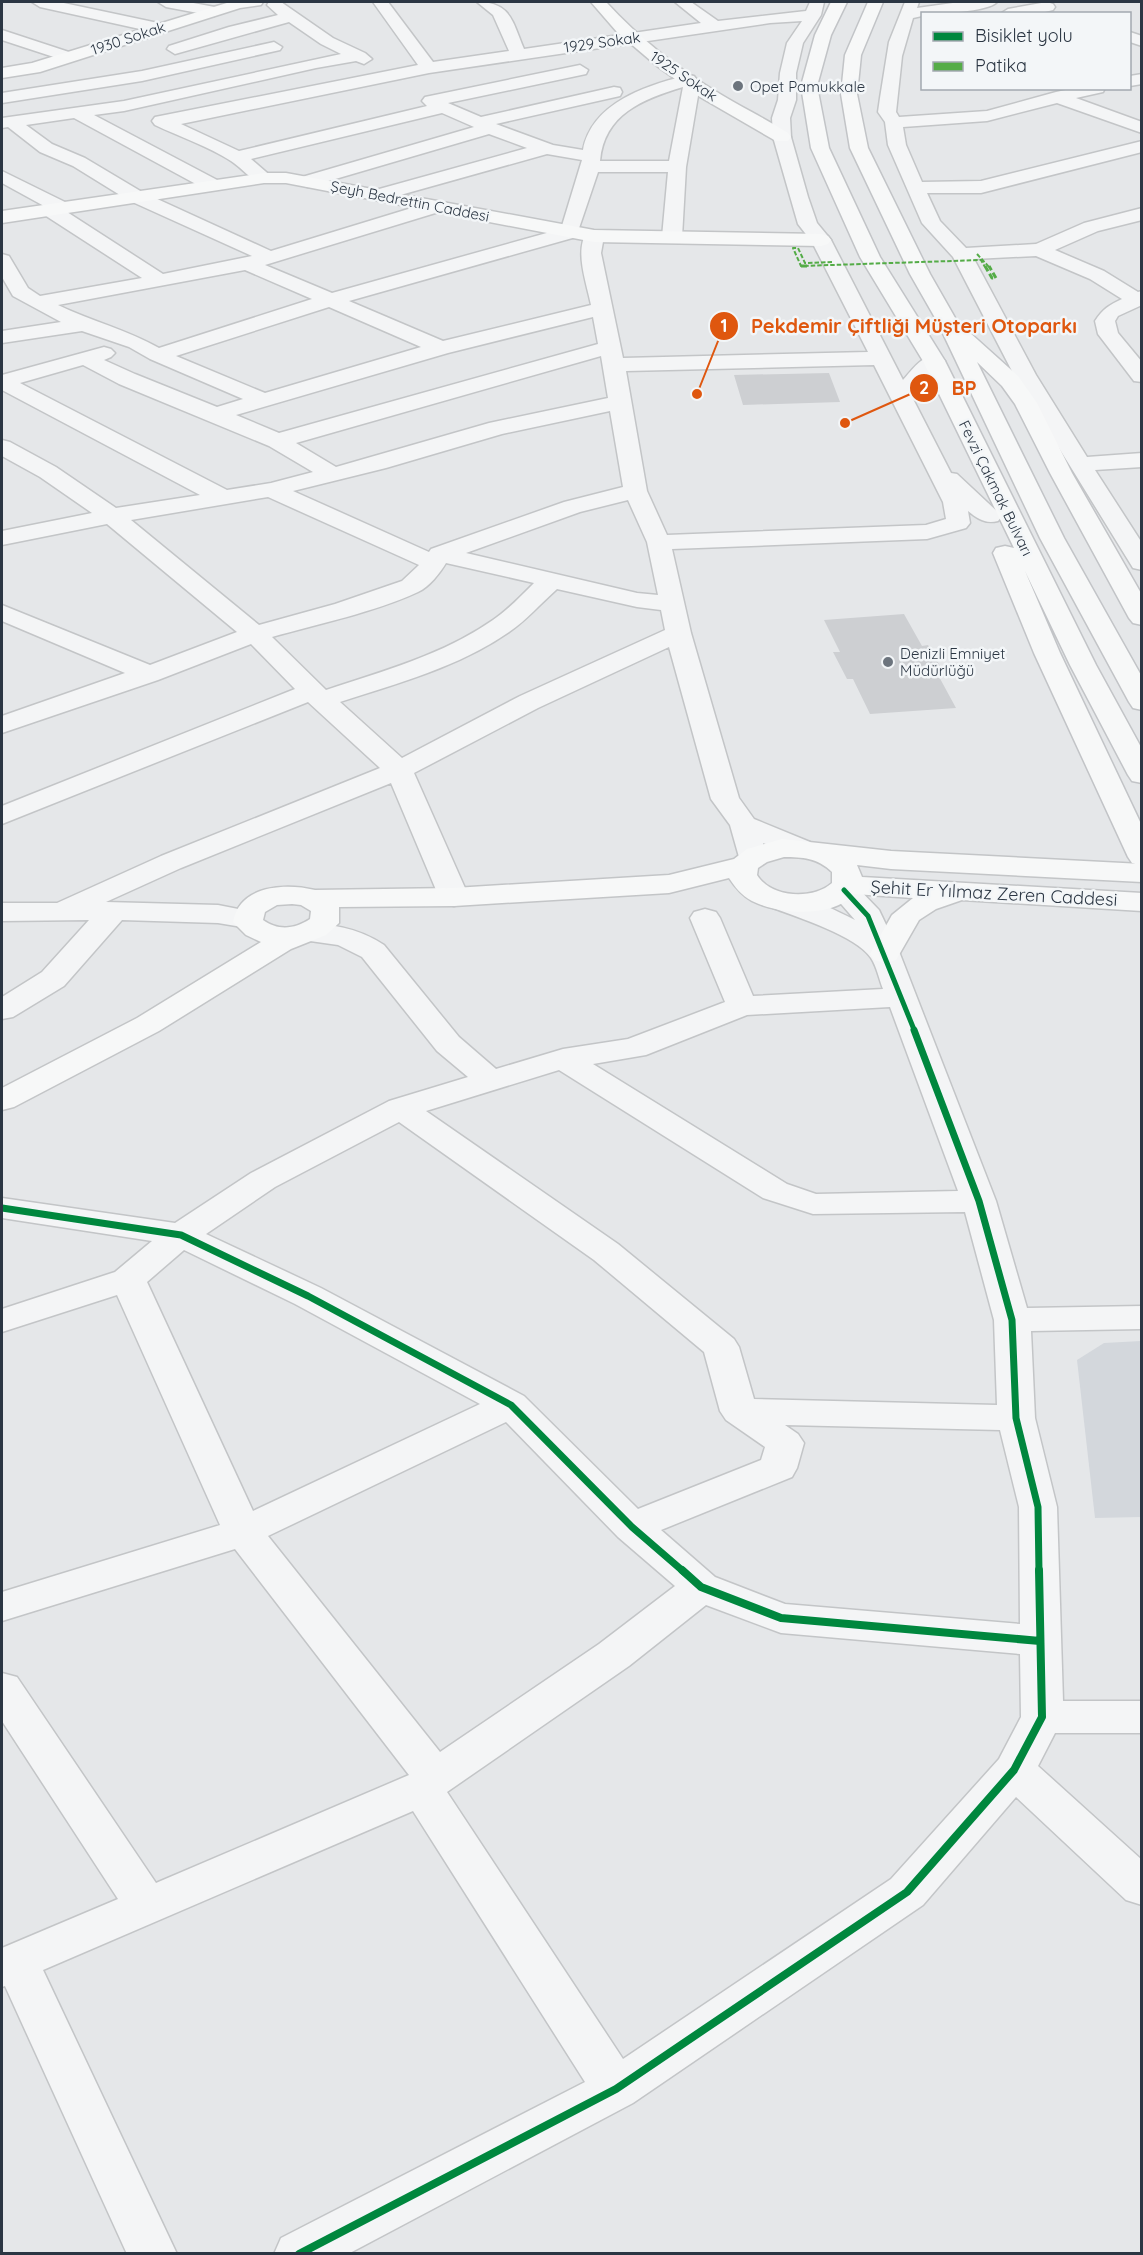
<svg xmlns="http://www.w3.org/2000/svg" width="1143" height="2255" viewBox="0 0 1143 2255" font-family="Quicksand,sans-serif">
<rect width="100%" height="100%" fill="#e5e7e9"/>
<path fill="#d3d7dc" d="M1141,1341V1517L1095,1518L1077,1360L1104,1343Z"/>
<path fill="#cdcfd2" d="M829,373L840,402L743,405L734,375Z
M904,614L922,646L928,645L944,673H937L956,708L870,714L853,679H847L833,652H840L824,620Z"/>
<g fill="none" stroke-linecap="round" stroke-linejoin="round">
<g stroke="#c3c5c7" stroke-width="3">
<path id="street" d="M32,2H59L158,23L166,28L158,33L40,7Z
M158,2H188L220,8L222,11L214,16L166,7Z
M269,2H281L333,38L365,53L372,59L364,64L356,61L316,68L124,111L94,115L219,181L221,185L219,189H205L74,118L26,125L52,144L85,158L142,192L271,251L428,203H442L444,207L442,211L265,265L332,293L561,229L582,160L547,154L379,201L372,199L370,195L372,191L527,148L489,134L308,187L302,185L299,181L302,177L474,127L442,113L251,159L273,178L270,182C254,186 244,169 231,161C208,146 180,137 155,125L152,121L155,117L418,65L373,2H388L433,62L509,51L493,15L477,2C511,2 512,21 524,49L701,23L675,2H691L718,21L806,11L810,2H824L821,15L803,43L796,73V100L790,118L791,137L808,197L817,223L831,240L903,380C914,368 924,352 941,357L945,361L912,397L951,473L957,474L1002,516L998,521C985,524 978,519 968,511L970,523L966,528L927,539L672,549L691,633L739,798L754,819L810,842L814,848L810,854L800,857L763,843L767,857L763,863L753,866L743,863L739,857L730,825L711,799L669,647L538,708L414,773L469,897L464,903L454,906L444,903L439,897L391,783L181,868L106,902L218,905L259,913L263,919L259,925L248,928L218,923L122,920L64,986L13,1017L2,1019V997L42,972L89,920L2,921V903H57L161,856L380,768L308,702L2,824V806L295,689L251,644L158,680L2,733V716L125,673L2,621V605L150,665L237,632L107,524L2,545V531L92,513L40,477L2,456V440L10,442L56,467L116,508L200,495L2,390V375L104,347L111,349L115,353L111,357L104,360L135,374L217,407L243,399L150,359L129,347L82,331L2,343V331L61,322L13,296L2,277V254L9,256L28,288L40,296L142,278L43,214L41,210L44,206L2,183V171L69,204L71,208L67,212L163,274L252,256L128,200L73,166L40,152L8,127L2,128V118L124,101L341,54L321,44L289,22L175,54L167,49L169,46L229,27L278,15L267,5ZM802,21L787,43L780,73L778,100L772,118L773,137L798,224L812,242L868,352L623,358L601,253L604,236L601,232H587C574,251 587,284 591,305L443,341L349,301L576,237L598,172H668L662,237L665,241H679L682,237L686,167L700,84L694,76L688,75C648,85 592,102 583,150L553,145L496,124L620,96L622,92L620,88L614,87L481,117L448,103L586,74L588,70L580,65L425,97L422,101L427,106L239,151L181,124L429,73L770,23ZM683,87L669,161H600C604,114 643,99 683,87ZM245,270L312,299L159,348C128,330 91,321 58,305ZM329,307L421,347L265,393L176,356ZM593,317L598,344L279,433L236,415L448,353ZM601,356L608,398L489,423L336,467L296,443ZM83,365L119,384L269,446L313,472L271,483L227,490L20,383ZM874,365L943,502L946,519L926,525L667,535L647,491L626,371ZM610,411L623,487L564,502L431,549L429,552L293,491L386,468L502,434ZM268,497L419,565L402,581L335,604L259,625L131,520ZM628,500L647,542L658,595L637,593L466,553L580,512ZM446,563L534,583C521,596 508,610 493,620C443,655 383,671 326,690L272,637C318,624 375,612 418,592C429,587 440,573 446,563ZM557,589L637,607L661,610L665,630L520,696L402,758L340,702C398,683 459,667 509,632C527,620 541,603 557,589Z
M905,2H919L917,8L960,2H997C988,12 937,14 922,14V16L913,18L902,56L896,112L899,117L987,111L1056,92L1075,88H1105L1103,92L1076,98L1142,122V133L1057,103L987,121L903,127L906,145L922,182L981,181L1142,141V152L981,193H927L940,221L966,248L1036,244L1084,223L1142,208V220L1098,231L1055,250L1104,271L1138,292L1142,291V305L1118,316L1115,321L1118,333L1142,362V382L1134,381L1098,334L1095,321C1103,309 1109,305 1122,299L1090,279L1036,256L974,259L1036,375L1087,457L1142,453V467L1095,470L1142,543V570L1133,568L1014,375L953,257L922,223L888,145L885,122L878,112L880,98L889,42Z
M1047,2L1053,4L1055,7L1053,10L1037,14H1000L1008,9Z
M2,30L75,54L77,57L69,62L2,40Z
M1130,32L1142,36V46L1130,42Z
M274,42L282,47L280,50L142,81L2,103V93L142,71Z
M1142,74V84L1130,86V76Z
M844,881L854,884L879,910L900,954L996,1201L1027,1308L1142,1306V1329L1031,1331L1035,1418L1057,1507L1063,1701H1142V1733H1055L1038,1766L1142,1860V1905L1126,1900L1016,1797L923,1905L633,2103L348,2254H274L281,2238L585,2082L413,1811L43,1970L177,2254H127L5,1986L2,1987V1948L118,1899L2,1721V1673L17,1677L156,1883L409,1775L235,1549L2,1621V1592L220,1525L117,1295L2,1332V1309L115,1272L152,1241L2,1218V1198L175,1223L251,1173L389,1101L468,1077L437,1051L362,957L338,945L296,939L292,933L296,927C325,920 360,929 384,945L459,1037L496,1069L563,1049L628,1039L725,1002L690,918L694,912L705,909L716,912L720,918L753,996L883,989C879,979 877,967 871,958C857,936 797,917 773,908L768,902L773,896C798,890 832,909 855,920L829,890L834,884ZM890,1007L958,1191L816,1194L787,1184L593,1064L646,1055L747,1015ZM559,1070L763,1198L813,1214L965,1212L994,1320L997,1405L754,1399L739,1347L734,1339L618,1244L426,1111ZM399,1122L594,1260L704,1352L720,1411L726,1420L765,1447L761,1460L638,1509L524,1396L321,1288L206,1234L275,1187ZM184,1250L295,1304L480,1404L253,1511L147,1282ZM506,1422L618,1537L675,1586L599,1644L440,1752L268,1536ZM785,1425L1000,1430L1019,1507L1020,1624L785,1604L715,1577L661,1530L792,1477L797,1468L804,1443L798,1434ZM706,1605L781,1633L1020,1654L1021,1717L999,1759L891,1879L623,2059L447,1792L629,1666Z"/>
</g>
<g stroke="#c3c5c7" stroke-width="3">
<path id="secondary" d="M230,2H263L261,5L240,8L40,72L2,78V68L32,63Z
M591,2H606C639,38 678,69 720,94C743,108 766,119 788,133L791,137L788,141H776L700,97L657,66L617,32Z
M264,173H286L594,230L821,234L828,236L831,240L828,244L821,246L594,242L286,183H264L212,191L2,223V211Z
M782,839L891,851L1142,864V882L891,869L857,865L862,877L1142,893V911L962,900L936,909L919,920L896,960L885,963L874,960L870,954L892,915L913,898L854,894C832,919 778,914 752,901C741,895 735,887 729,878L669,893L454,906L339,907V923L326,935L291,949L159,1031L14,1107L2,1110V1088L137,1018L261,942L246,935L233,922C240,885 285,883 315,890L454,888L669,875L734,859L747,849ZM784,857C802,857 818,858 832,872V883C813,900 771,898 757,875L758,868L767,862ZM292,904L301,905L311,911L310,919C295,929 278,931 263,920L265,912L277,905Z"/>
</g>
<g stroke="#c2c4c7" stroke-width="3">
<path id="primary" d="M831,2H847L831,35L817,86L829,148L880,257L945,361L1096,665L1142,749V783L1132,781L1128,775L1070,665L1025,571L1060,653L1142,826V866L1132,863L1128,857L1034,653L993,553L996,548L1005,546L1014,548L923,361L860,257L811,148L801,86L815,35Z
M868,2H883L861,55L857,94L868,148L930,274L962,330L969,332L1018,376L1037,403L1072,473L1142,595V625L1133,623L1129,618L1050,473L1015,404L1002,386L977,362L1064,538L1142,677V710L1133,708L1129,702L1040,538L938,323L910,274L850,148L841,94L845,55Z"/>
</g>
<use href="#street" fill="#f4f5f6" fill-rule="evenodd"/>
<use href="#secondary" fill="#f7f8f8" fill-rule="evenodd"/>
<use href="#primary" fill="#f7f8f8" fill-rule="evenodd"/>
<path stroke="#54ac47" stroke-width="2" stroke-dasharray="4.5 2" stroke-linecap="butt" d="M977,254L989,267
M832,262L805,263L798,248H793L801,266L981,260L985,267"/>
<path stroke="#54ac47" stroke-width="3" stroke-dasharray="6 3" stroke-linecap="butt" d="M801,266H807
M985,266L992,278H996L989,266"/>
<g stroke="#f3f6f8" stroke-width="8">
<path id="cycleway-far2" d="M844,890L868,916L915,1032"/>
</g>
<g stroke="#f3f6f8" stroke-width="10">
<path id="cycleway-far1" d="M914,1030L979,1201L1012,1320L1016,1418L1038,1507L1039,1572
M2,1208L181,1235L308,1296L511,1405L632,1527L684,1572"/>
</g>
<g stroke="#f3f6f8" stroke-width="12">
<path id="cycleway" d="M682,1570L701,1587L781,1618L1040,1641
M299,2254L616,2089L907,1892L1014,1770L1042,1717L1039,1570"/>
</g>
<use href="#cycleway-far2" stroke="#00873e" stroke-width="5"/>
<use href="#cycleway-far1" stroke="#00873e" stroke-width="7"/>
<use href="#cycleway" stroke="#00873e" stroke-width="8"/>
</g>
<g fill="#6c747d" stroke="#f3f6f8" stroke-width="2">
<circle cx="738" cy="86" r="6"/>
<circle cx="888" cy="662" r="6"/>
</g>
<g text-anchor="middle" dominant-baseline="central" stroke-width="5" stroke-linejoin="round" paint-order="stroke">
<g font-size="15" fill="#2b3643" stroke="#f3f6f8">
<text transform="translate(128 38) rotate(-18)">1930 Sokak</text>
<text transform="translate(602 42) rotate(-8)">1929 Sokak</text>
<text transform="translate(684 76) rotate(34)">1925 Sokak</text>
<text transform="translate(410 201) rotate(11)">Şeyh Bedrettin Caddesi</text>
<text transform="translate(996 488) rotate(64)">Fevzi Çakmak Bulvarı</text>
</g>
<g font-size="15" fill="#2b3643" stroke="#f3f6f8" text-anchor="start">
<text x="750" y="86">Opet Pamukkale</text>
<text x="900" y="653">Denizli Emniyet<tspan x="900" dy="17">Müdürlüğü</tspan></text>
</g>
<g font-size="18" fill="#2b3643" stroke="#f3f6f8">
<text transform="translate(994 893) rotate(3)">Şehit Er Yılmaz Zeren Caddesi</text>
</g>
</g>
<path fill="none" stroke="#df570f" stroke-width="2" d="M697 394L724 326M845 423L924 388"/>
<g fill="#df570f" stroke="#f3f6f8" stroke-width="2">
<circle cx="697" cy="394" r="6"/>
<circle cx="845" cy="423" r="6"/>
<circle cx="724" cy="326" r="15"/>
<circle cx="924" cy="388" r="15"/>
</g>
<g font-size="18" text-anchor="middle" font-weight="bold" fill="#fff">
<text x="724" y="332">1</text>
<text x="924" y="394">2</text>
</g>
<g font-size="20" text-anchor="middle" font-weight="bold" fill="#df570f" stroke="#f3f6f8" stroke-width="5" stroke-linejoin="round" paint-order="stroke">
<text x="914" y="333">Pekdemir Çiftliği Müşteri Otoparkı</text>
<text x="964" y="395">BP</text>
</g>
<rect width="1143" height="2255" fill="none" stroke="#2b3643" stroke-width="6"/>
<rect x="921" y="12" width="210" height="78" fill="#f3f6f8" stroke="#a3a9b0" stroke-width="1.5"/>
<rect x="933" y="32" width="30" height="9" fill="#00873e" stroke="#a3a9b0" stroke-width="1.5"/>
<text x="975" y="42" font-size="18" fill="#2b3643">Bisiklet yolu</text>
<rect x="933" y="62" width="30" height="9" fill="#54ac47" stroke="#a3a9b0" stroke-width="1.5"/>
<text x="975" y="72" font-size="18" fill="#2b3643">Patika</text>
</svg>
